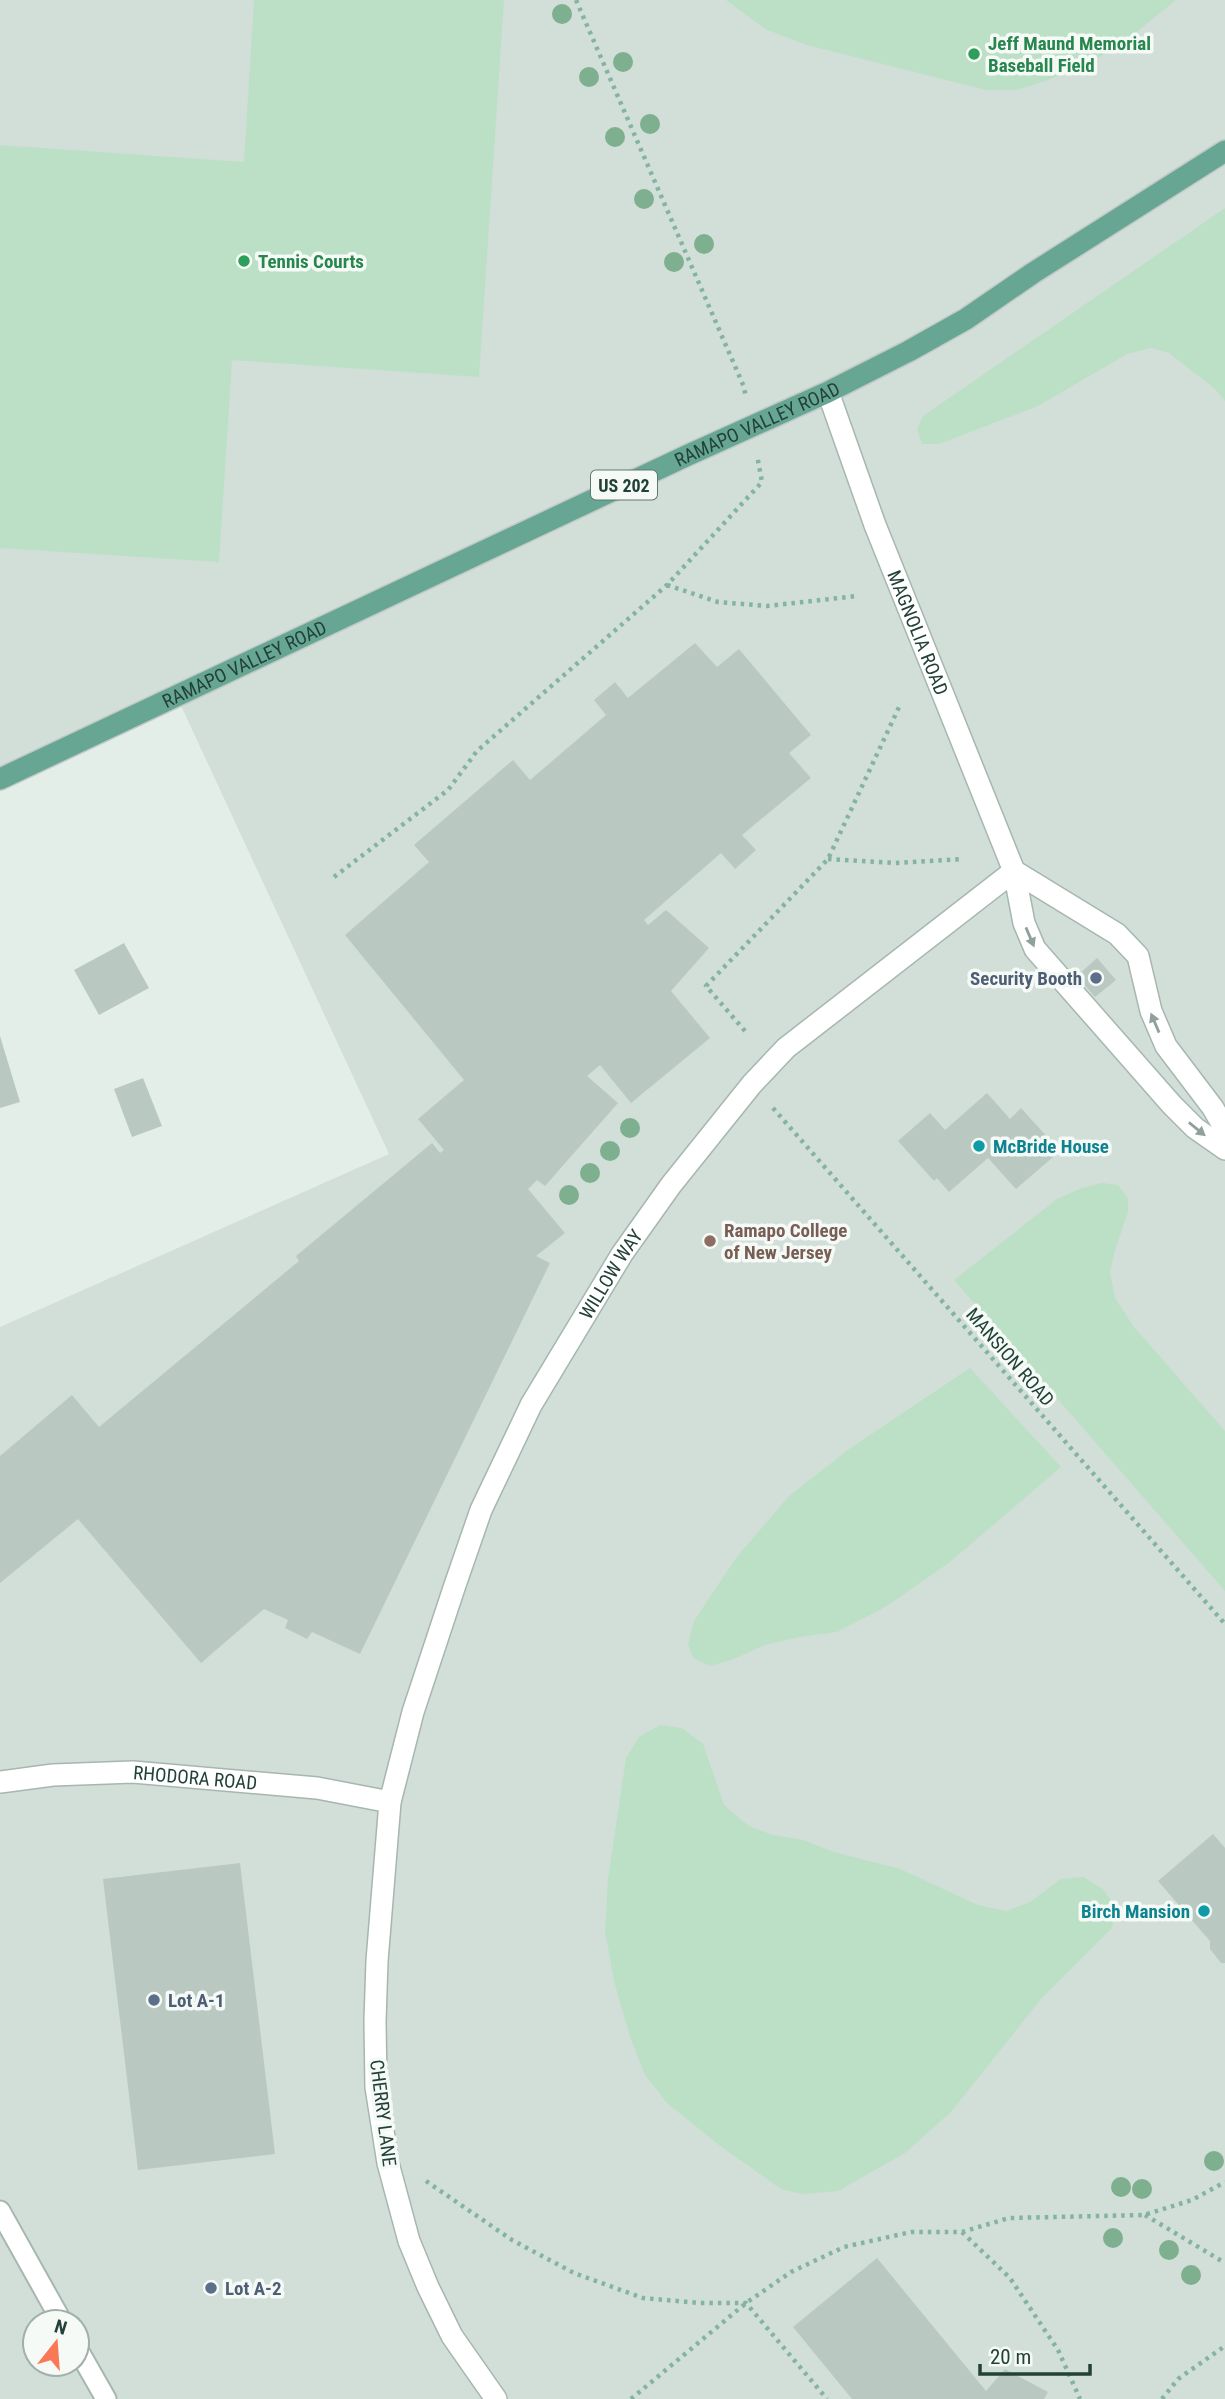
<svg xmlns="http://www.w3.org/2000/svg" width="1225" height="2399" viewBox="0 0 1225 2399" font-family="'Roboto Condensed',sans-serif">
<rect width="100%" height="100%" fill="#e4eee9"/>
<path fill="#d2ded8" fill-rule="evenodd" d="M0,0H1225V2399H0V1327L389,1154L177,697L0,779ZM35,2322H77V2364H35Z"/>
<path fill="#bce0c5" d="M254,0H504L479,377L232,360L219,562L0,548V145L244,162Z
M726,0H1176L1123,43L1089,63L1048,80L1017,90H986L807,45L765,29Z
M1225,208V401L1214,388L1169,353L1151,348L1127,354L1038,406L939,444H922L917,429L923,416Z
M1102,1183L1118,1185L1128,1198V1212L1116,1247L1110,1272L1115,1298L1134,1327L1225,1431V1591L954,1280L1057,1199L1079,1189Z
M970,1368L1061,1467L950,1562L887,1606L837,1632L799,1637L765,1645L731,1660L710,1666L693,1658L688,1644L694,1621L736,1558L788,1497L849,1449Z
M660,1725L682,1728L703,1744L724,1805L749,1826L773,1835L803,1840L834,1852L900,1869L978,1905L1006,1911L1030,1902L1061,1879L1083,1877L1103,1889L1116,1908L1112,1928L1041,1999L951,2112L905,2153L838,2191L802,2194L781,2189L719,2145L667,2103L645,2075L630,2037L614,1981L605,1931L608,1879L626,1758L639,1737Z"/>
<path fill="#b9c9c2" d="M695,643L717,667L739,649L811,735L789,753L811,778L742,835L756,850L735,869L721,853L644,920L648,925L666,910L709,948L671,991L710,1038L631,1103L600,1065L587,1076L618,1103L545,1186L537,1180L528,1189L565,1233L536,1256L550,1263L360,1654L312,1632L307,1639L285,1628L288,1620L264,1609L201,1663L78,1519L0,1583V1456L72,1395L99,1427L299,1261L296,1256L432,1143L440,1153L444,1150L418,1119L464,1080L345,935L429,862L414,845L513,760L530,780L606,715L594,700L615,682L628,698Z
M124,943L149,988L99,1015L74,970Z
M1097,958L1116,980L1095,997L1077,976Z
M0,1036L20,1102L0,1108Z
M143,1078L162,1126L132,1137L114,1089Z
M987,1093L1010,1119L1021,1108L1060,1151L1016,1189L988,1158L949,1192L937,1178L934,1181L898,1141L930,1113L945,1130Z
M1213,1834L1225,1848V1963H1221L1210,1949V1941L1158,1881Z
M240,1863L275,2154L138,2170L103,1879Z
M877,2258L986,2391L1005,2369L1048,2392L1044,2399H852L793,2327Z"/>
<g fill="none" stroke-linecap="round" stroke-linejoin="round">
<g stroke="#a6b7b0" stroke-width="23">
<path id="service" d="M0,2211L62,2322
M77,2348L106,2399"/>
</g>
<g stroke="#a6b7b0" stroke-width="24">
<g id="minor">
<path id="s1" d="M828,392L875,525L1014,871L1024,923L1035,949L1172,1105L1195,1128L1225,1149"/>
<path d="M1014,871L1117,934L1138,956L1151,1011L1166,1046L1213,1108L1225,1129"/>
<path id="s2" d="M0,1782L53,1775L133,1772L317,1788L390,1802"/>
<path id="s3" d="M496,2399L452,2336L428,2287L409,2241L388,2163L376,2087L375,2021L377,1961L390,1802L413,1712L454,1588L481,1510L531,1405L622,1254L671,1185L752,1084L786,1048L1014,871"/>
</g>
</g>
<g stroke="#c1cac7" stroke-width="24">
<g id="primary">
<path id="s4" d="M0,779L686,456L828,392L909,351L966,319L1033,273L1225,151"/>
</g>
</g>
<path stroke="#83b4a3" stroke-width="4.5" stroke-dasharray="3.5 5" stroke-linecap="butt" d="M576,0L744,387L746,398
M667,585L718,602L767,606L857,596
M828,859L895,863L962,859
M334,877L448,790L477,751L667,585L762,482L757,455
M745,1031L706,986L828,859L900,705
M773,1108L1225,1624
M426,2181L512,2240L574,2273L643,2298L700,2303H746L827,2399
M1145,2215L1225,2263
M962,2232L1010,2278L1058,2350L1080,2399
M631,2399L746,2303L791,2272L844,2247L911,2232H962L1009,2218L1144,2215L1192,2200L1225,2182
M1162,2399L1178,2379L1225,2346"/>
<use href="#service" stroke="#fff" stroke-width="19"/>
<use href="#minor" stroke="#fff" stroke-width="21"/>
<use href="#primary" stroke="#66a693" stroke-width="21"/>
</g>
<g fill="#7eaf8f">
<circle cx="562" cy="14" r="10"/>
<circle cx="623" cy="62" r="10"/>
<circle cx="589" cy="77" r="10"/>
<circle cx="650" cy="124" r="10"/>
<circle cx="615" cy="137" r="10"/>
<circle cx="644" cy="199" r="10"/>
<circle cx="704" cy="244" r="10"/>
<circle cx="674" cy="262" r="10"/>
<circle cx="630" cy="1128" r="10"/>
<circle cx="610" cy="1151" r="10"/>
<circle cx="590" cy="1173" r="10"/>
<circle cx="569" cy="1195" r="10"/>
<circle cx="1214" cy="2161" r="10"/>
<circle cx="1121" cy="2187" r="10"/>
<circle cx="1142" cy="2189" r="10"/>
<circle cx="1113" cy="2238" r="10"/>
<circle cx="1169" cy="2250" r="10"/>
<circle cx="1191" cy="2275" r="10"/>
</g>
<defs><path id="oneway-solid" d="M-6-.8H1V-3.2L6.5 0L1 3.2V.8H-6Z" transform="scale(1.75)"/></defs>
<g fill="#90a09c">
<use href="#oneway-solid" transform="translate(1030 937) rotate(67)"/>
<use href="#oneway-solid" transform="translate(1155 1023) rotate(-113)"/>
<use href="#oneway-solid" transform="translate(1197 1129) rotate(39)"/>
</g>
<g fill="#2e9e5b" stroke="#f5faf7" stroke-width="2.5">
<circle cx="974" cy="54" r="7"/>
<circle cx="244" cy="261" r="7"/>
</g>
<g fill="#5c6f8a" stroke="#f5faf7" stroke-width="2.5">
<circle cx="1096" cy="978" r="7"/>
<circle cx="154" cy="2000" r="7"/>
<circle cx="211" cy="2288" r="7"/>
</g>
<g fill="#0f9aa8" stroke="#f5faf7" stroke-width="2.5">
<circle cx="979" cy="1146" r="7"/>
<circle cx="1204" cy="1911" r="7"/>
</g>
<circle fill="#8d6e63" stroke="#f5faf7" stroke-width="2.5" cx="710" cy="1241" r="7"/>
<g text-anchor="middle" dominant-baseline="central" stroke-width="7" stroke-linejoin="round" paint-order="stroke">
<rect fill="#f5faf7" stroke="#617871" stroke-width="2" x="591" y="470.5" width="66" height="29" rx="5"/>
<g font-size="18" font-weight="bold" fill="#224138">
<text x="624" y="485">US 202</text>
</g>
<g font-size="19" font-weight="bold" fill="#27864d" stroke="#f5faf7" text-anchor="start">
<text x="988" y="43">Jeff Maund Memorial<tspan x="988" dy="22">Baseball Field</tspan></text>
<text x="258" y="261">Tennis Courts</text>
</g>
<g font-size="19" fill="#224138" stroke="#f5faf7">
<text stroke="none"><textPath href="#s4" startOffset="836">RAMAPO VALLEY ROAD</textPath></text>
<text stroke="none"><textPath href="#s1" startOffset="257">MAGNOLIA ROAD</textPath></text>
<text stroke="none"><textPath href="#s4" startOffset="270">RAMAPO VALLEY ROAD</textPath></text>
<text stroke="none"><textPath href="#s3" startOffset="1200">WILLOW WAY</textPath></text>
<text transform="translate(1010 1357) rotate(49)">MANSION ROAD</text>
<text stroke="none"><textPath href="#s2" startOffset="196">RHODORA ROAD</textPath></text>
<text transform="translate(383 2113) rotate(83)">CHERRY LANE</text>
</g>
<g font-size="19" font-weight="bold" fill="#4e5e75" stroke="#f5faf7" text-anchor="start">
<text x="1082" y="978" text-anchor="end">Security Booth</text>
<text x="168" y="2000">Lot A-1</text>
<text x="225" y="2288">Lot A-2</text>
</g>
<g font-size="19" font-weight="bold" fill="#0d838f" stroke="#f5faf7" text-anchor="start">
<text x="993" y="1146">McBride House</text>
<text x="1190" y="1911" text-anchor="end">Birch Mansion</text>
</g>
<g font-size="19" font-weight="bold" fill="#785e54" stroke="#f5faf7" text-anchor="start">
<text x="724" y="1230">Ramapo College<tspan x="724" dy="22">of New Jersey</tspan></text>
</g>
</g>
<g transform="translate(56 2343) rotate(17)"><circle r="33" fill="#f5faf7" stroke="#a1b0ab" stroke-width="2"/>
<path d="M0-5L12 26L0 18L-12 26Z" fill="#f97957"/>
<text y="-10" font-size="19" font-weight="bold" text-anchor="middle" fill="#224138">N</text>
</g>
<path d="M980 2364v10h110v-10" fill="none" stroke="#224138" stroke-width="3.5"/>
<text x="990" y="2364" font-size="21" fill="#224138" stroke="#f5faf7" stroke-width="5" paint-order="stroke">20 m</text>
</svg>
